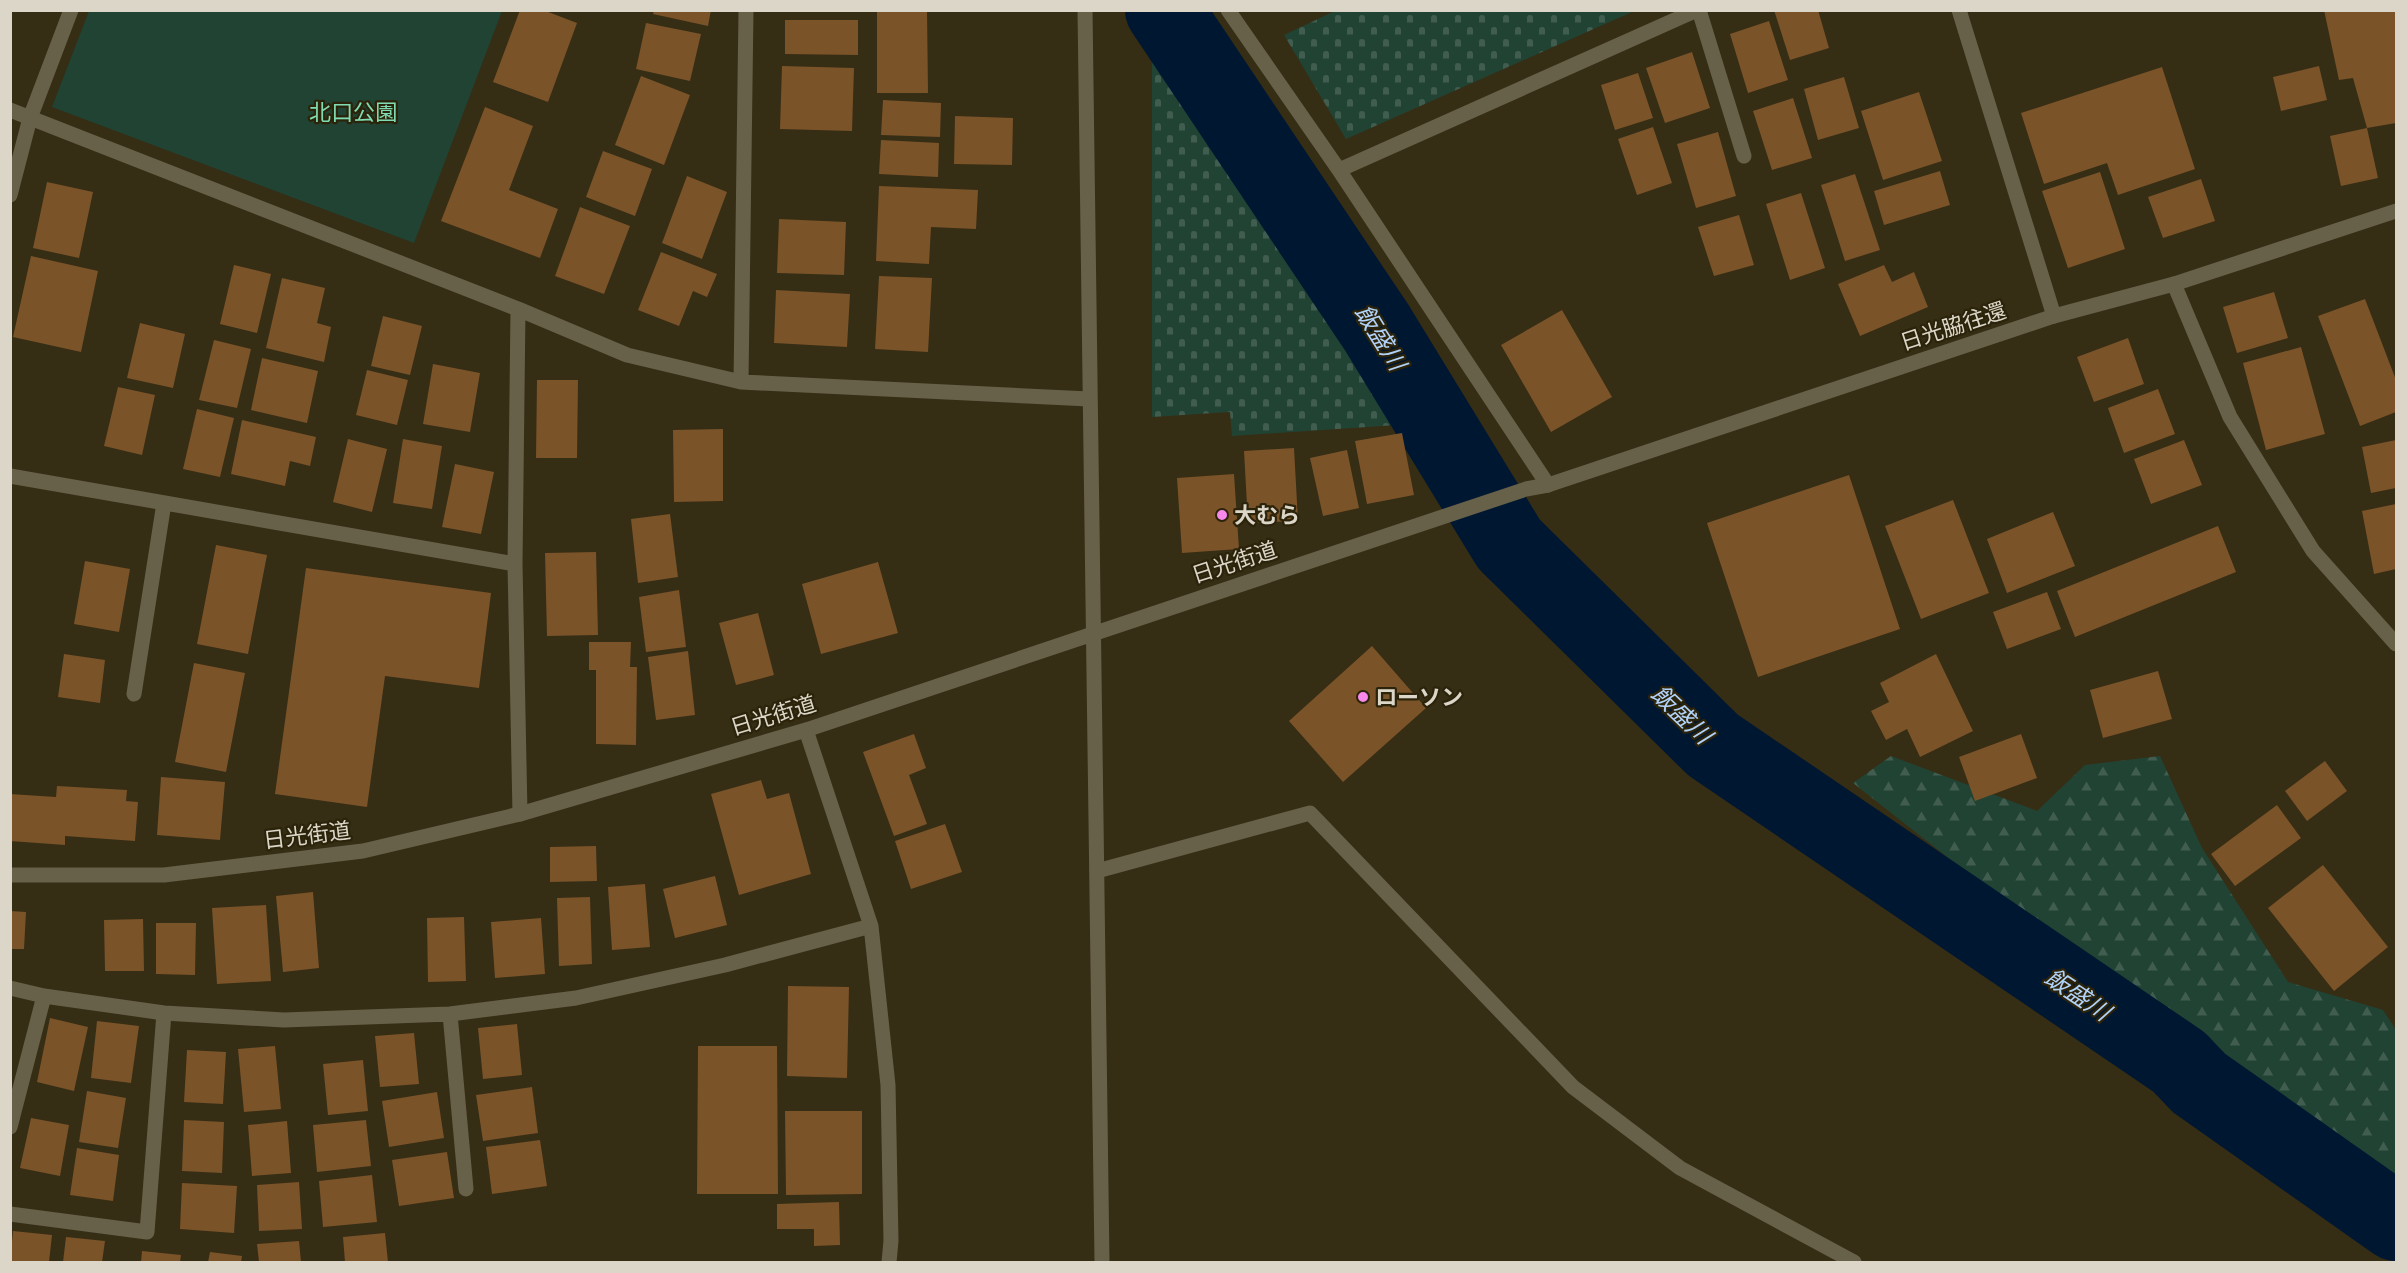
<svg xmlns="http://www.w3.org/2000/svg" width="2407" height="1273" viewBox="0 0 2407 1273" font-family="'Titillium Web','Noto Sans JP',sans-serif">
<defs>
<pattern id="forest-firs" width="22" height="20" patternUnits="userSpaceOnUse" patternTransform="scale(1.5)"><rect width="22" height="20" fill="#214333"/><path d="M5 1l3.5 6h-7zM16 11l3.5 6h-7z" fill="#415d4f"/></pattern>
<pattern id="cemetery-stones" width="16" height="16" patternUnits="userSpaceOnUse" patternTransform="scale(1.5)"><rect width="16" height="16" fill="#214333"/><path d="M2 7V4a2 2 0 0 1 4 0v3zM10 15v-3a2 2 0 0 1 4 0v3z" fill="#415d4f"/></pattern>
</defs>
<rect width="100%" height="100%" fill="#362d15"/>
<path fill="url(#forest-firs)" d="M1891,756L2037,811L2085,765L2160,756L2202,848L2288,982L2383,1010L2396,1030V1199L2278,1117L1853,783Z"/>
<path fill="url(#cemetery-stones)" d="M1337,10H1634V11L1346,139L1284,35Z
M1152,60L1397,425L1232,436L1230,412L1152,417Z"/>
<path fill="#214333" d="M89,11V10L502,11L414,243L52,107Z"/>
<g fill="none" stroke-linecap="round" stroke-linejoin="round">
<path stroke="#001732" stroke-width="78" d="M1164,10L1377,328L1509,544L1713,745L2179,1062L2199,1083L2396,1222"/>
</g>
<path fill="#7a5329" d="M520,10H543L577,23L548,102L493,82Z
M654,10H711L708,26L653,14Z
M877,10H927L928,93H877Z
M1774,10H1818L1829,48L1790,60Z
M2324,10H2396V123L2367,128L2353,78L2339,80Z
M785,20H858V55L785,54Z
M1769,21L1788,80L1748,93L1730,34Z
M646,23L701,34L690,81L636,69Z
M1692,52L1710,108L1665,123L1646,68Z
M782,66L854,68L852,131L780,129Z
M2319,66L2327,100L2281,111L2273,77Z
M2162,67L2195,169L2118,195L2107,163L2044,184L2021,113Z
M1638,73L1653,118L1615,130L1601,85Z
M641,76L690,95L664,165L615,145Z
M1844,77L1859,128L1818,140L1804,89Z
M1919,92L1942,161L1883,180L1861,111Z
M1793,98L1812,158L1772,170L1753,111Z
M883,100L941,103L940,137L881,135Z
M485,107L533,126L509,190L558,209L540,258L441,221Z
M955,116L1013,118L1012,165L954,164Z
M1653,127L1672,183L1637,195L1618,139Z
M2367,128L2378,178L2341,186L2330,136Z
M1718,132L1736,196L1696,208L1677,144Z
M881,140L939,143L938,177L879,174Z
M603,151L652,169L635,216L586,197Z
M1940,171L1950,205L1884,225L1874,191Z
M2100,172L2125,249L2068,268L2042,191Z
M1855,174L1880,250L1845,261L1821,185Z
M687,176L727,192L702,259L662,243Z
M2201,179L2215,221L2163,238L2148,197Z
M47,182L93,192L79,258L33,248Z
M879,186L978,190L976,229L931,227L929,264L876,261Z
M1801,193L1825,268L1790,280L1766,204Z
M580,207L630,226L604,294L555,276Z
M1739,215L1754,265L1714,276L1698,227Z
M779,219L846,222L844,275L777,273Z
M661,252L717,274L707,297L693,291L679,326L638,310Z
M31,256L98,271L81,352L13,337Z
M234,265L271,274L257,333L220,324Z
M1884,265L1892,282L1914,272L1928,307L1860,336L1838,284Z
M879,276L932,278L928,352L875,349Z
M282,278L325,288L317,323L331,327L324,362L266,348Z
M776,290L850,294L847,347L774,343Z
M2274,292L2288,338L2237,353L2223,307Z
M2365,299L2396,380V412L2360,426L2318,316Z
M1562,310L1612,397L1551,432L1501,345Z
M383,316L422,326L410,375L371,366Z
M140,323L185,334L173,388L127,378Z
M2128,338L2144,384L2094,402L2077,357Z
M214,340L251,349L237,408L199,400Z
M2301,347L2325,434L2266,450L2243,363Z
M262,358L318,371L307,423L251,410Z
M433,364L480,373L470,432L423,424Z
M367,370L408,380L397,425L356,415Z
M537,380H578L577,458H536Z
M118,387L155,395L142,455L104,446Z
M2158,389L2175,434L2124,453L2108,408Z
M197,409L234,418L220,477L183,469Z
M242,420L316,437L310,466L290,461L285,486L231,474Z
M723,429V501L674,502L673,430Z
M1402,433L1414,495L1367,504L1355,441Z
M348,439L387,449L372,512L333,502Z
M403,439L442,446L432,509L393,503Z
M2184,440L2202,485L2151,504L2134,459Z
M2396,440V488L2371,493L2362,447Z
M1294,448L1298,521L1248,523L1244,451Z
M1347,450L1359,508L1323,516L1310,458Z
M455,464L494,472L481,534L442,527Z
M1234,474L1239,549L1182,553L1177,478Z
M1849,475L1900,629L1758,677L1707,523Z
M1953,500L1989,593L1921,619L1885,526Z
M2396,504V569L2374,574L2362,511Z
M2053,512L2075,566L2007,593L1987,539Z
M670,514L678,577L638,583L631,519Z
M2218,526L2236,572L2075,637L2057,591Z
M216,545L267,555L248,654L197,644Z
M596,552L598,635L547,636L545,553Z
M85,561L130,569L119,632L74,624Z
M878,562L898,633L821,654L802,584Z
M306,568L491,593L479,688L385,676L367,807L275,794Z
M679,590L686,647L646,652L639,597Z
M2047,592L2061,629L2007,649L1993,612Z
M758,613L774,675L736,685L719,623Z
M589,642H631L630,667H637L636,745L596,744V670H589Z
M1372,646L1426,708L1343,782L1289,721Z
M688,651L695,715L656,720L648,657Z
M64,654L105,660L100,703L58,697Z
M1936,654L1973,731L1920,757L1907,729L1886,740L1871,711L1889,702L1880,683Z
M194,663L245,673L226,772L175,762Z
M2158,671L2172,719L2103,738L2090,690Z
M914,734L926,768L909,775L927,824L894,836L863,752Z
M2021,734L2037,778L1975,801L1959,757Z
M2325,761L2347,791L2307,821L2285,791Z
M161,777L225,782L220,840L157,835Z
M761,780L767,799L789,793L811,874L739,895L711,794Z
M57,786L127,790L126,801L138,802L135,841L65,836V845L10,841V794L56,797Z
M2277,805L2301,838L2235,886L2211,854Z
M945,824L962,872L911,889L895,841Z
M596,846L597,881L550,882V847Z
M2323,865L2388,947L2334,991L2268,908Z
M715,876L727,925L675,938L663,889Z
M645,884L650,947L612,950L608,887Z
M313,892L319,968L283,972L276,896Z
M590,897L592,964L559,966L557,898Z
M266,905L271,981L217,984L212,908Z
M10,911L26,912L24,949H10Z
M464,917L466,981L428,982L427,918Z
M541,918L545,974L495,978L491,922Z
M143,919L144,971H105L104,920Z
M156,923H196L195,975L156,974Z
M788,986L849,987L847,1078L787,1076Z
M50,1018L88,1027L74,1091L37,1082Z
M97,1021L139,1026L131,1083L91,1078Z
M517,1024L522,1075L483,1079L478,1028Z
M414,1033L419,1084L380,1087L375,1036Z
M275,1046L281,1109L244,1112L238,1049Z
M698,1046H777L778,1194H697Z
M187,1050L226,1052L223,1104L184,1102Z
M363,1060L368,1111L328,1115L323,1064Z
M532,1087L538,1133L483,1141L476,1095Z
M87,1091L126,1098L118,1148L79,1142Z
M437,1092L444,1138L389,1147L382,1101Z
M785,1111H862V1194L786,1195Z
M31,1118L69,1125L60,1176L20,1168Z
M184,1120L224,1122L222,1173L182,1171Z
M366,1120L371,1166L317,1172L313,1125Z
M287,1121L291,1173L252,1176L248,1125Z
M540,1140L547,1186L492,1194L486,1147Z
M77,1148L119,1155L113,1201L70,1195Z
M447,1152L454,1198L399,1206L392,1160Z
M372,1175L377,1222L323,1227L319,1181Z
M299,1182L302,1229L259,1231L257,1185Z
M182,1183L237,1186L234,1233L180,1229Z
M839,1202L840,1245L814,1246V1229H777V1204Z
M13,1231L52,1235L49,1262H10Z
M385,1233L388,1262H345L343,1237Z
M66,1237L105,1241L102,1262H63Z
M299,1241L301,1262H259L257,1244Z
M142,1251L181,1255L180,1262H141Z
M210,1252L242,1256L241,1262H208Z"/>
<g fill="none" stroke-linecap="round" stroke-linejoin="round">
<path stroke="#68614a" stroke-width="15" d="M1228,10L1339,170L1548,485
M1699,10L1744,156
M1959,10L2054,316
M10,110L518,309L627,355L741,382L1089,399
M1339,170L1697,10
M10,195L30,118L71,10
M2174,284L2230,417L2313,551L2396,644
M518,309L515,564L520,814
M741,382L746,10
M10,476L515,564
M134,694L164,503
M806,730L871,926L888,1085L891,1241L889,1262
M1097,871L1310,813L1573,1087L1680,1168L1854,1262
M10,988L44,996L164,1013L284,1020L450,1014L576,998L725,965L871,926
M450,1014L466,1189
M10,1127L44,996
M10,1214L147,1232L164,1013"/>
<path stroke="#68614a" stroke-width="15" d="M1085,10L1102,1262
M10,875H164L363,851L520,814L806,730L1526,489L1548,485L2054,316L2174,284L2396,211"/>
</g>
<g fill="#f888eb" stroke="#2c230b" stroke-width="2">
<circle cx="1222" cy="515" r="6"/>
<circle cx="1363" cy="697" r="6"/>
</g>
<g text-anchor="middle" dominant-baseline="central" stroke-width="4.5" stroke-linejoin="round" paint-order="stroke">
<g font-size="22" fill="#7fdbb1" stroke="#2c230b">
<text x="353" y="112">北口公園</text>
</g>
<g font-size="22" fill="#dbd6c7" stroke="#2c230b">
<text transform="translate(1953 326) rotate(-18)">日光脇往還</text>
<text transform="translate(1234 562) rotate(-18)">日光街道</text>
<text transform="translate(773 715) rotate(-17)">日光街道</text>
<text transform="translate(307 835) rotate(-7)">日光街道</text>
</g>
<g font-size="22" font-weight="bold" fill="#dbd6c7" stroke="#2c230b" text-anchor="start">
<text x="1234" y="515">大むら</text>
<text x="1375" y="697">ローソン</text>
</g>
<g font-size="24" font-style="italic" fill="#b1d2f8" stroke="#2c230b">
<text transform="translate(1381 337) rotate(58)">飯盛川</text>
<text transform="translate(1682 714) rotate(44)">飯盛川</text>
<text transform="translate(2078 994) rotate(34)">飯盛川</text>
</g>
</g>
<rect width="2407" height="1273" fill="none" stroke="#dbd6c7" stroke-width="24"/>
</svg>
